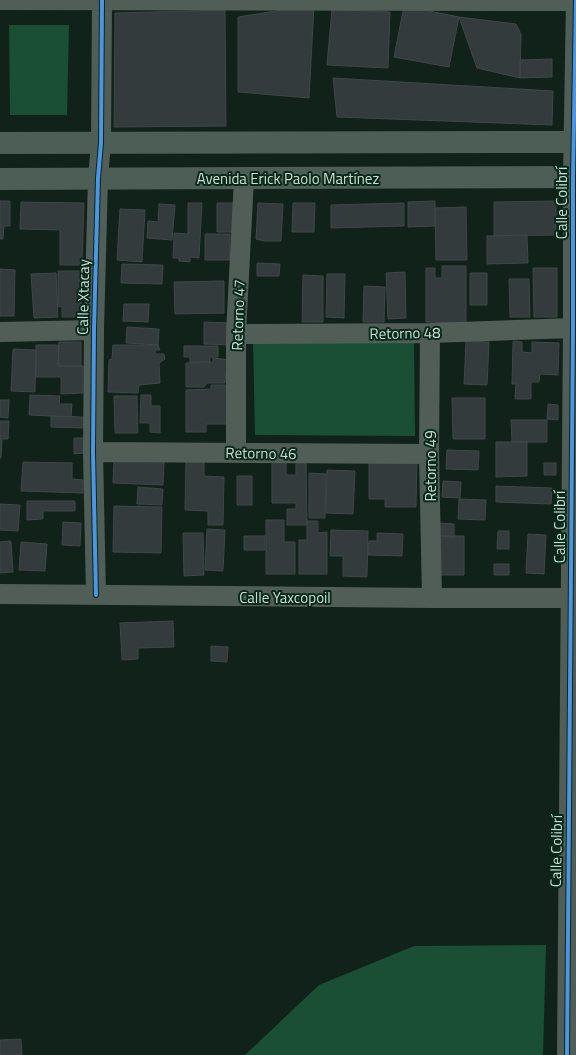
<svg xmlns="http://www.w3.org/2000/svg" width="576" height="1055" viewBox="0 0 576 1055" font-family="'Titillium Web',sans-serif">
<rect width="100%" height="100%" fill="#102219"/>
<path fill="#1a4e35" d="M9,25H69L67,115H10Z
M253,340H414L415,436L255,435Z
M546,945L543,1055H245L319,985L414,946Z"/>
<path fill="#343b3c" stroke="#3f4748" d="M314,5L309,98L238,92V17Z
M404,6L459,17L449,67L394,57Z
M332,9L390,12L388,68L327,65Z
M225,10L226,126L114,127L115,13Z
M459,17L516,24L521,34L520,78L477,68Z
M552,59V77L520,78V60Z
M333,78L553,91L552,125L337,117Z
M0,201H10V226H4L3,239H0Z
M435,201V226L408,227V202Z
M556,201V235L494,236V202Z
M21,202L84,203L82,265H60V230L20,229Z
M188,203H202L199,258L190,257V262L179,261V258H173L174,233L188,234Z
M217,203H234L233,232H217Z
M258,203L283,204L281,241H264L256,239Z
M293,203H315L314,232H292Z
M404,203V226L331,228V205Z
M159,204L175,205L172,240L147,238L148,221L158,222Z
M466,207L467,260H436L435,208Z
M120,209L145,210L142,262L117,260Z
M205,234H230V260H205Z
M527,235L528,263L487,264V236Z
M257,263L280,264L279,276H257Z
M122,264L163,265L162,284L121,283Z
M442,266H466V323L426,322V268H435V278H442Z
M533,268H557V317H534Z
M0,269L15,270L14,316H0Z
M58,271H82L81,317H62V306L58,307Z
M405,272L406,318L388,319L386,273Z
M56,273L58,317L34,318L31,274Z
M470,273H487V305H470Z
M327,274H345L344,318L326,317Z
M303,275L323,276V322H302Z
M509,279H529L530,317H510Z
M224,281V313L175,314L174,282Z
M364,286L385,287L384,322H363Z
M124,304H149L148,322L123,321Z
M204,322L232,323L231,345L204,344Z
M127,327L159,329L158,345L126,343Z
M466,341L489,342L487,385L464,384Z
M513,341L522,342V352L532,353V342L559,343L558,375L540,374L539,382H531V399H515L516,384H512Z
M59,342H81V366H58Z
M36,345H59L58,366H83V393L61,394V377H36Z
M113,345H158L160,350H155V354H164L165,359L159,363L160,383L139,385L138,393L108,392L109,360L112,359Z
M184,346H218V357H210V362H190V357H184Z
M13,349L36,350L35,392L11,391Z
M213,358L231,360V373H226L225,383H207L204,387H186V363L210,362L213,363Z
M211,385H230L231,424H206V432H186V390L211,389Z
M30,395L60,396L59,404H72L71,417L29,415Z
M141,395H151V406H160V433L150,432V423H140Z
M114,396H137L138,433H115Z
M452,398H485V439H453Z
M0,400H9L8,418L0,417Z
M548,404L558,405V420L547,419Z
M51,416L84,417V428L51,427Z
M511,420H547V442H512Z
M0,421H9L8,439H0Z
M74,438H84L85,453L74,454Z
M0,439H2L1,458H0Z
M496,442H527V476L496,477Z
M447,450L479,451L478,470L446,469Z
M114,459L164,461L163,485L113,483Z
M272,459H286V475H296V460H306L307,525H287V509H296V503H272Z
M369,459H417L416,507H385V499H369Z
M186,461L204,462V476L224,477L223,525H208V511L185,510Z
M23,462L72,463V479L83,480V493L21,491Z
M544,463H556V475H544Z
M327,470L355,471L353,514L326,513Z
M309,473L326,474L325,518H309Z
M237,476H252V505H237Z
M443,481L461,482L460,498L442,497Z
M496,486L552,488L551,504L496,502Z
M138,487L163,489L162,505L137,504Z
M459,499L486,500L485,520L458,519Z
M27,501H75V511H43V519L27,520Z
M0,504L20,505L18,531L0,530Z
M114,506L162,507L161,553L113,552Z
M266,520H284V542H295V574H266Z
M307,521H318V533L327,532V574H299V540H307Z
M63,522L81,523L80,546L62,545Z
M440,523L454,524V537L440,536Z
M207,529L225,530L223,571L205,570Z
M331,530L368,531L367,577L343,576V556H330Z
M498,531H509V549H497Z
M183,533H203L204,575L184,576Z
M377,533L403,534L402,556L368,555L369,541H377Z
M528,534L546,535L544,574L526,573Z
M244,536H265V550H244Z
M440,536H464V575H439Z
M11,541L13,572L0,573V542Z
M21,542L47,544L45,571L19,570Z
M494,564H509V575H494Z
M173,621L174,647L138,648V659L122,660L120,623Z
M211,646L228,647L227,662L211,661Z
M21,1039L22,1055H0V1040Z"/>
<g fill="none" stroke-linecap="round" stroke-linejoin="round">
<path stroke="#515e57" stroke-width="20" d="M0,0L576,1
M0,332L94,330
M430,333L429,454L432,598
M236,334L430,333L573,328
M93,452L429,454
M236,452V334L244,178
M0,594L432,598H571
M96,595L93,452L94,330L98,178L101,143L102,0
M567,1055L573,328V177L576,0"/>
<path stroke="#4c5e55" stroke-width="22" d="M0,143L576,142
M0,179L576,177"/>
<g stroke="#09291a" stroke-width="6">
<path id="cycleway" d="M96,595L93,452L94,330L98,178L101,143L102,0
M567,1055L573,328V177L576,0"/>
</g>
<use href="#cycleway" stroke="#4d94e3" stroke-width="4"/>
</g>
<g text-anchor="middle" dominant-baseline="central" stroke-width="4" stroke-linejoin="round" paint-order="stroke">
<g font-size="15" fill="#cddfd4" stroke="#09291a">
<text x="288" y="178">Avenida Erick Paolo Martínez</text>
<text transform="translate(561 203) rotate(-90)">Calle Colibrí</text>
<text transform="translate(83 297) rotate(-89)">Calle Xtacay</text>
<text transform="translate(238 315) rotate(-88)">Retorno 47</text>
<text transform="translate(405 333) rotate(-1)">Retorno 48</text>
<text transform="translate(261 453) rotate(1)">Retorno 46</text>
<text transform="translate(430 466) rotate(-90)">Retorno 49</text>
<text transform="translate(559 527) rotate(-90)">Calle Colibrí</text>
<text x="285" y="597">Calle Yaxcopoil</text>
<text transform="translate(556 851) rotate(-89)">Calle Colibrí</text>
</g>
</g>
</svg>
